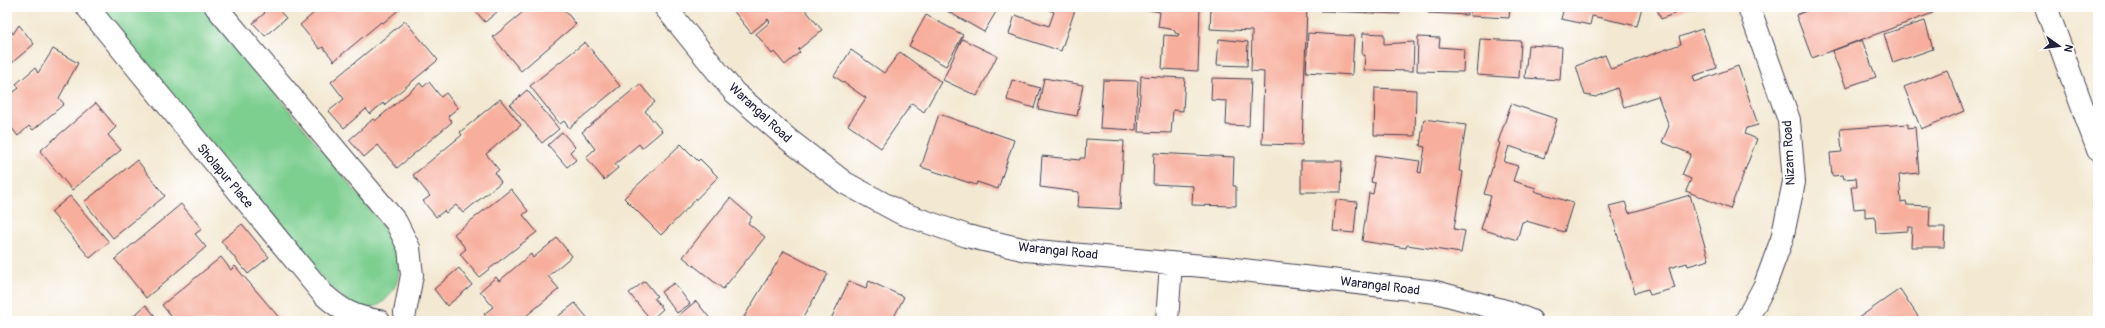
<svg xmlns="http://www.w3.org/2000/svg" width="2105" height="328" viewBox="0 0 2105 328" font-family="Pangolin,sans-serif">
<rect width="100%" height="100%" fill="#fff"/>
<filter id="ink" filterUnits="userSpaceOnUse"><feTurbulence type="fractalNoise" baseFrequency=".025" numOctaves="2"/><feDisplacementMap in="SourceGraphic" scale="8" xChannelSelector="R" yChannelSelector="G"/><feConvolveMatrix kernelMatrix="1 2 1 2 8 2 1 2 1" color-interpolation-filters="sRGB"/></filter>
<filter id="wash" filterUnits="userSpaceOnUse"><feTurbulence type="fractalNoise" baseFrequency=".012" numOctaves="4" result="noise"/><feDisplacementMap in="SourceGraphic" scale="16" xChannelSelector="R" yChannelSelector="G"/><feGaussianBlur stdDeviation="0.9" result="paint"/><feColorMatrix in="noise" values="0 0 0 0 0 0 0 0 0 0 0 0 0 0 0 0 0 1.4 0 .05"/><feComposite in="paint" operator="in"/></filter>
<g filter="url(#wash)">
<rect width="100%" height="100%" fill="#f3e8d1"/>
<path fill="#7dcf90" stroke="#507866" d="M95,7H202C247,59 291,111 334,165C354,190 379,216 393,245C395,251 399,260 399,265C401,286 382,314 360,307C341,302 327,282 314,269Z"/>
<g id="blocks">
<path fill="#f7ae9c" d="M260,7H276L286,18L265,36L253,23L265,13Z
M321,7H402L383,23L381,22L334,61L323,47L320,49L300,25Z
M472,7H503L485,22Z
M529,7H562L576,24L521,71L493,37Z
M735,7H803L822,30L798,50L800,52L785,65L774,52L772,54L756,34L770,22L768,19L751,33L732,9Z
M940,7H999L984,32Z
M1041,7H1076L1061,51L1009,34L1015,15L1049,26L1054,12Z
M1132,7H1200L1198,71L1162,69L1164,35L1178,36L1179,34L1175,33V30L1158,27L1160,12Z
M1211,7H1307L1302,145L1262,144L1264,72L1251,71L1252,31L1210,29Z
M1321,7H1400V14L1321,11Z
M1429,7H1467V15L1428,13Z
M1471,7H1510L1509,18L1470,16Z
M1564,7H1642L1637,26L1592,16L1590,25L1561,19Z
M1656,7H1691L1661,19Z
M1817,7H1930L1933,13L1812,58L1796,15Z
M926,15L963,35L946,66L909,46Z
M405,21L438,60L384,105L383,103L370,114L366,109L344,128L329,111L344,99L331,82Z
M1925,21L1933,49L1893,63L1884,34Z
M7,23L13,34L19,25L34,44L7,67Z
M1702,29L1717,68L1693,76L1695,82L1738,66L1758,125L1747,128L1745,134L1757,139L1730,209L1686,191L1691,179L1682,175L1691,154L1662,142L1669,126L1658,96L1624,107L1617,88L1596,97L1585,95L1576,66L1605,55L1611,69L1681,44L1679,37Z
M1308,33L1354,36L1352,75L1306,72Z
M1363,33L1384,34V44L1414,42L1413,71L1364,70L1365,55H1362Z
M1418,37L1440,38L1439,47L1464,49L1463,72L1417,71Z
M962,39L997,56L977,96L943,80Z
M1219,39L1248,42L1247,66L1217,65Z
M1480,39L1521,41L1519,78L1477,75Z
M1862,40L1876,77L1846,87L1832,51Z
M585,42L620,86L569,128L564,121L560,124L530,86Z
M1528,45L1562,47L1560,80L1525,78Z
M53,49L78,63L59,98L64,104L33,130L29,126L18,136L7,122V104L10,102L7,97L19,88L16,84L35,68L38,73Z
M851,50L884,73L900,52L941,82L924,112L912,103L881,148L848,125L866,98L834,76Z
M1947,70L1964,111L1921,129L1904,87Z
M1141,76L1185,78L1183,111L1173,110L1171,133L1138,132Z
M1044,78L1083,85L1077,116L1038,109Z
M1212,78L1251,79L1249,126L1226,125L1227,101L1211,100Z
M1012,80L1040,88L1034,108L1007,100Z
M1103,80L1138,81L1136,130L1100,128Z
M429,82L441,97L446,93L458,108L448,116L452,122L397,168L378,145L364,157L349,140L373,119L375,121L420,83L423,87Z
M640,84L655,102L645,111L662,131L642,148L639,144L615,164L618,168L604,180L586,157L595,149L582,132Z
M1375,88L1416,90L1415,136L1374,135Z
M527,90L559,129L542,143L510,105Z
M500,99L521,125L486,154L499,170L495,173L501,182L463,213L456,205L446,213L444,211L436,217L423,201L430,196L413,175L462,135L460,132Z
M96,103L116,127L108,135L121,150L72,190L40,151Z
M1511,104L1557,119L1544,158L1509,146L1504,162L1518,166L1513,181L1536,188L1534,191L1573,203L1564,232L1526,221L1522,222L1517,240L1481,229L1491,196L1484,194L1500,143L1498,142Z
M939,114L1014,140L998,189L977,182L976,185L921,167Z
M1424,119L1466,125L1459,171L1463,172L1454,229L1465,231L1461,253L1407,245L1406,248L1362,241L1369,193L1373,194L1375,183L1371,182L1375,155L1420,161L1418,172L1421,173L1425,147L1420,146Z
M1908,124V128L1915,127L1919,173L1899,175L1901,202L1906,201L1907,205L1930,206L1929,227H1945L1944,247H1911L1912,227H1908V231L1876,233L1875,217L1865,218V208L1854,209L1851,187H1857L1856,178L1844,179L1843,175L1832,176L1830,153L1842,152L1840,129Z
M562,132L575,147L570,152L576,160L567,167L548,145Z
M1086,139L1124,141L1120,209L1078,207L1079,192L1040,187L1042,156L1080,160V158H1085Z
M681,144L698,161L700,159L718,177L661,235L624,198Z
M1154,153L1234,157L1233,186H1236V206L1192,205L1193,186L1153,184Z
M137,160L165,196L113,238L84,202Z
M1301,161H1342L1341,192H1301Z
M511,189L528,211L523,215L537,232L479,277L460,254L466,249L454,234Z
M1690,195L1709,260L1688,266L1687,263L1669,268L1675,288L1650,295L1648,289L1635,293L1609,206L1625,202L1629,213Z
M70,196L109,242L90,258L51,212Z
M730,198L752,217L748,223L765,237L723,289L683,257Z
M1336,200L1357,202L1354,233L1333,231Z
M181,204L202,229L195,234L206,247L146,298L115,259Z
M242,224L269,257L248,274L221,241Z
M557,238L572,256L548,276L559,289L520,321H489L484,314L493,307L480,291L496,277L499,281L531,254L533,258Z
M784,251L828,274L801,321H751L744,317Z
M221,257L231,270L235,266L282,321H175L162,305Z
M459,268L472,285L447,306L434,289Z
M645,281L657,296L654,298L663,309L651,320L629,293Z
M849,281L866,288L869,281L904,297L892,321H830Z
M674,283L690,304L677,313L661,292Z
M1900,289L1921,321H1854Z
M696,301L712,321H682L678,316Z
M575,303L590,321H552Z
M146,305L159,321H133L131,318Z"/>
</g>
</g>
<g filter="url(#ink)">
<use href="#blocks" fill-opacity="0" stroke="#414052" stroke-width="1"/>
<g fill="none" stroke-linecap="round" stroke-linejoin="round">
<g stroke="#414052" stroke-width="24">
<path id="minor" d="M87,7L323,294C342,311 354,317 379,321
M216,7L396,222L409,248L412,275L405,313
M665,7L734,92L789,140L845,183L901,213L967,236L1026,250L1225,268L1436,292L1506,311L1531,321
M2046,7L2098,150
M1167,321L1171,263
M1746,321L1765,285L1782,239L1794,182L1789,120L1749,7"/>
</g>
<use href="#minor" stroke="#fff" stroke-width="22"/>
</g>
</g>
<g text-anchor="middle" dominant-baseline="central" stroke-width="4" stroke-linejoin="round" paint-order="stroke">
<g font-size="13" fill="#22223b" stroke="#fff">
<text transform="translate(760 113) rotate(43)">Warangal Road</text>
<text transform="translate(1789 153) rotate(-93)">Nizam Road</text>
<text transform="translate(225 176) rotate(50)">Sholapur Place</text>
<text transform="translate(1058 251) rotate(6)">Warangal Road</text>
<text transform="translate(1380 286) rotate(7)">Warangal Road</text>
</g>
</g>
<rect width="2105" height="328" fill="none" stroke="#fff" stroke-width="24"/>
<g transform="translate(2059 46) rotate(104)" stroke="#ffffff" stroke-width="3" paint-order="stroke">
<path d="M0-3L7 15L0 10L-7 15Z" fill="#22223b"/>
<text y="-6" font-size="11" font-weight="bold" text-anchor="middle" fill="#22223b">N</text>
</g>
</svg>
